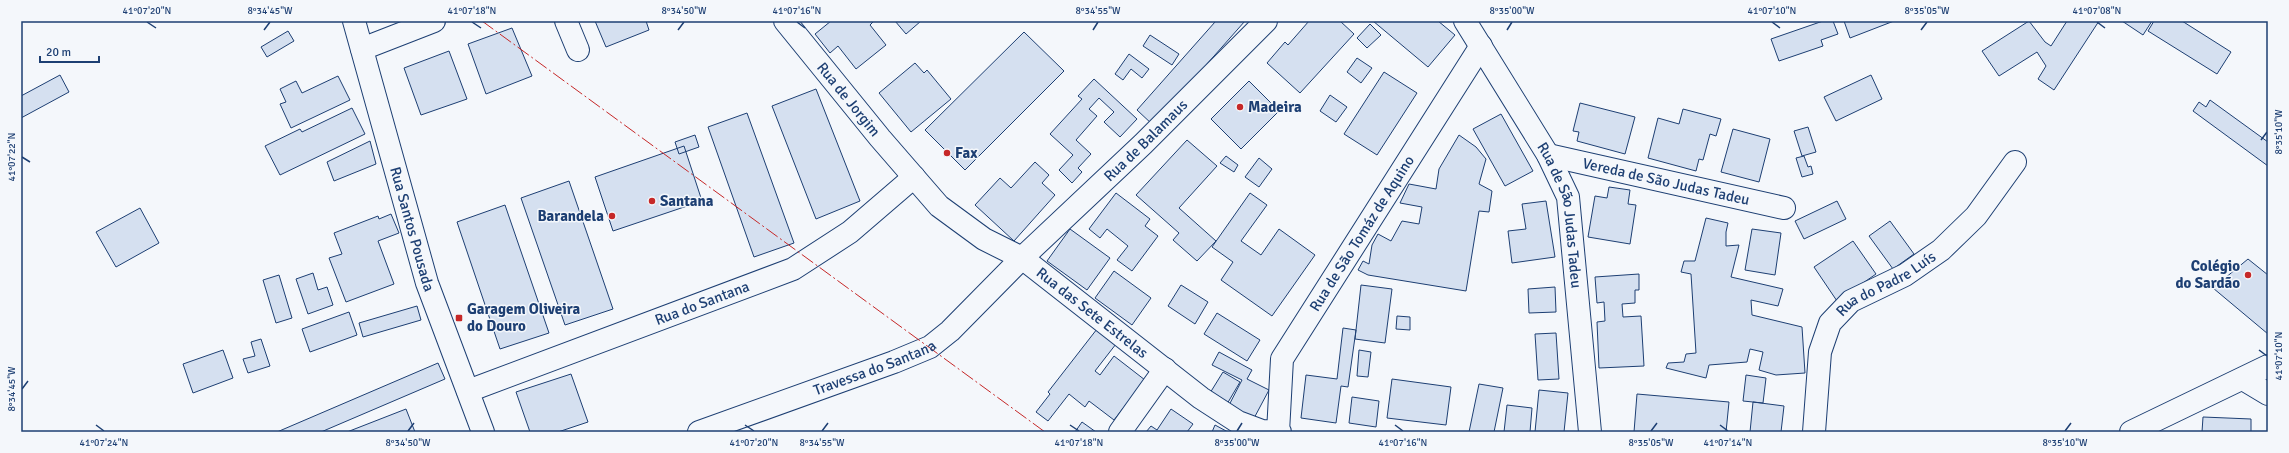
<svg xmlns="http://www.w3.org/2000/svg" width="2289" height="453" viewBox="0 0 2289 453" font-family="Signika,sans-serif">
<rect width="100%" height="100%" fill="#f4f7fb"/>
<path fill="#d5e0f0" stroke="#1d3f73" d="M595,21H646L649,30L606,47Z
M831,21H874L870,25L886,45L856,69L838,46L830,53L815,34Z
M895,21H921L906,34Z
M1214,21H1245L1153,125L1137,110L1215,22Z
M1309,21H1340L1354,34L1300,93L1267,63L1285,42L1288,45Z
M1373,21H1438L1455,35L1428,67Z
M1823,21H1833L1838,34L1821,40L1823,46L1779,61L1771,39Z
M1844,21H1894L1850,38Z
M2029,21L2045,42L2051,46L2067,21H2099L2054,90L2038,79L2046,66L2037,52L1999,76L1982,51Z
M2122,21H2152L2143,35Z
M2154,21H2182L2231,52L2217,74L2148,31Z
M1370,24L1381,35L1367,48L1357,38Z
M512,28L532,76L486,94L468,44Z
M288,31L294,41L267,57L261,47Z
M1024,32L1064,71L965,170L925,130Z
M1150,35L1179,54L1172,65L1143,46Z
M449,51L467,99L421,115L404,68Z
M1129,54L1149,69L1142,78L1131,69L1123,80L1115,74Z
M1357,58L1372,68L1361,83L1347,72Z
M915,63L924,73L927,70L951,99L911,132L879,93Z
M1384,72L1417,93L1377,155L1344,134Z
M60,75L69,92L21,118V96Z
M1871,75L1882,99L1836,121L1824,97Z
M338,76L350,100L291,128L280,104L286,102L280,89L296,81L302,93Z
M1094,79L1137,119L1120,137L1104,122L1114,112L1099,98L1089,109L1097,116L1076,140L1091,154L1078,168L1082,172L1072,183L1059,170L1073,155L1050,134L1082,99L1078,96Z
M1249,81L1279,111L1241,149L1211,119Z
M816,89L860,201L816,219L772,106Z
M1330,95L1347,107L1336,122L1320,111Z
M2210,100L2268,142V166L2193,111L2199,102L2206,107Z
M1580,103L1635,117L1625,154L1577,141L1579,132L1573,131Z
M352,108L365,134L280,175L265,146L300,129L302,132Z
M1683,109L1721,119L1716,136L1710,134L1703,160L1699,159L1696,171L1648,158L1658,118L1679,124Z
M747,113L794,243L754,257L708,127Z
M1501,114L1533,171L1505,186L1473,129Z
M1808,127L1816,152L1802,156L1794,131Z
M1733,129L1770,139L1759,182L1721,172Z
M695,135L699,147L679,154L675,142Z
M1459,135L1476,147L1486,159L1479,184L1492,191L1489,212L1479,211L1466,291L1368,275L1358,270L1363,261L1369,264L1372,245L1378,234L1391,241L1402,221L1419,224L1422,207L1400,203L1409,184L1436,189L1439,169Z
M1187,140L1217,166L1179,208L1216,241L1197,261L1173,240L1179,233L1136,195Z
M370,141L376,164L334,181L327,162Z
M684,146L702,201L613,231L595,177Z
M1226,156L1238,165L1234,172L1220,163Z
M1804,156L1808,167L1811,166L1813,174L1802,177L1796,158Z
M1259,158L1272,169L1259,187L1245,177Z
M1035,162L1049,175L1042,183L1055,195L1014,241L975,205L1000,178L1011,188Z
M569,181L613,309L565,325L521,198Z
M1609,187L1630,190L1628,204L1636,205L1630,244L1588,237L1595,196L1607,198Z
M1116,193L1150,219L1145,226L1158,236L1132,271L1117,260L1128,246L1107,229L1100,238L1089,229Z
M1250,193L1267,205L1241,241L1261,255L1279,229L1315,255L1272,316L1221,280L1233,262L1212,247Z
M1546,201L1555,257L1512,263L1508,231L1526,229L1522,204Z
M1837,201L1846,219L1804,239L1795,221Z
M505,205L549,333L500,349L457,222Z
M140,208L159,243L116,267L96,232Z
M391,214L399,233L378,241L394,284L346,302L329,258L342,254L334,233L378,216L379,219Z
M1706,218L1728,223L1726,232V246L1739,245L1731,277L1783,289L1778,306L1751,300L1752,315L1802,327L1805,373L1776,375L1759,370L1763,352L1750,349L1747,362L1709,365L1706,378L1666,368L1668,363L1684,362L1686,354L1696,353L1691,274L1681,272L1684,261H1695Z
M1890,221L1914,254L1893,269L1869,236Z
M1070,229L1110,258L1087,290L1047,261Z
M1752,229L1781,233L1775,275L1745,270Z
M1853,241L1876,274L1837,301L1814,267Z
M2248,259L2268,275V334L2213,288Z
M1114,271L1151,298L1132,325L1095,298Z
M313,273L318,290L327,287L333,305L308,314L296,279Z
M1639,274V290H1635V303L1622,304L1623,317L1641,316L1644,366L1599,368L1597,322L1605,321L1604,302L1597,303L1595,277Z
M279,275L292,318L276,323L263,280Z
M1181,285L1208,302L1195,324L1168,306Z
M1361,285L1392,289L1385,343L1355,339Z
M1555,287L1556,312L1529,313L1528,289Z
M417,306L421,320L363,337L359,323Z
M349,312L357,335L310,352L302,329Z
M1217,313L1260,340L1247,361L1204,334Z
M1397,316L1410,317V330L1396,329Z
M1343,328L1356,330L1348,387L1341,386L1336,423L1301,418L1306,375L1337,379Z
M1097,329L1116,344L1095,371L1100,375L1114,356L1145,380L1114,420L1089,401L1085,407L1069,394L1048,421L1036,412L1050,394L1048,392Z
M1556,333L1559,379L1538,380L1535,334Z
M261,339L270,366L248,373L243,359L255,356L251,342Z
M223,350L233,378L193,393L183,364Z
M1359,350L1371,352L1368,377L1357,376Z
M1219,352L1252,370L1247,379L1269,390L1252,422L1227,409L1242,380L1212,365Z
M438,363L445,379L321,432H277Z
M1223,372L1240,382L1227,404L1210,393Z
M571,374L588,422L558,432H530L516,392Z
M1746,375L1766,378L1763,403L1743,401Z
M1392,379L1451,387L1446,425L1387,418Z
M1479,384L1503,388L1494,432H1469Z
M1539,390L1568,393L1564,432H1535Z
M1637,394L1729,402L1726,432H1634Z
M1352,397L1379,401L1376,427L1349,423Z
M1753,402L1784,406L1781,432H1750Z
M1507,405L1532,408L1530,432H1504Z
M406,409L415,432H347Z
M1171,409L1193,424L1187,432H1146L1151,426L1157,430Z
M2203,417L2251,419V432H2202Z
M1082,422L1096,432H1075Z
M1215,425L1228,432H1212Z"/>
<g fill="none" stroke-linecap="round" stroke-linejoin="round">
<g stroke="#1d3f73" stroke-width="24">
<g id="minor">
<path id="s1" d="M354,21L427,283L483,432"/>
<path d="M566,21L578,50"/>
<path id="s2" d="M785,21L880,138L939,206L984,239L1022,258L1201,398L1238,422L1262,431L1280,432"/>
<path id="s3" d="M1465,21L1548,155L1568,197L1590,432"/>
<path d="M362,49L434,21"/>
<path id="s4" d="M1548,155L1784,208"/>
<path d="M2243,379L2268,394"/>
<path id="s5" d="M468,391L793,269L850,232L914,177"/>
<path id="s6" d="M699,432L894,362L930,347L950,331L1022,258L1143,144L1266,21"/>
<path d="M1120,432L1165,369"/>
<path id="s7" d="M1278,432L1282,359L1481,46"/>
<path id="s8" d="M1814,432L1820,352L1830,323L1851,301L1905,275L1941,250L1976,216L2015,162"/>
<path d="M2131,432L2268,366"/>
</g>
</g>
<use href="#minor" stroke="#f4f7fb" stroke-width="22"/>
<path stroke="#c62828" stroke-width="1" stroke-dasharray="14 3 2 3" stroke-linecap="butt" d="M482,21L1045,432"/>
</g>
<path fill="none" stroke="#1d3f73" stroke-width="1.5" d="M147,22L156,28M472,22L481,28M797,22L805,28M1772,22L1780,28M2097,22L2105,28M264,30L270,22M678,30L684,22M1093,30L1098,22M1507,30L1512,22M1921,30L1927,22M2261,140L2267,132M22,157L30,162M2259,350L2267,356M22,389L28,381M96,425L104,431M745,425L754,431M1070,425L1079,431M1395,425L1403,431M1720,425L1728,431M408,431L414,423M822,431L828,423M1237,431L1242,423M1651,431L1657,423M2065,431L2071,423"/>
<g fill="#c62828" stroke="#f4f7fb" stroke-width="1.5">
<circle cx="1240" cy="107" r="4"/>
<circle cx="947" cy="153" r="4"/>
<circle cx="652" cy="201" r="4"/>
<circle cx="612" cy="216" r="4"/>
<circle cx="2248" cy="275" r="4"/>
<rect x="455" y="314" width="8" height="8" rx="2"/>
</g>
<g text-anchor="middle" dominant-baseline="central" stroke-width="3" stroke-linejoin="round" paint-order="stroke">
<g font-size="15" fill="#1d3f73" stroke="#f4f7fb">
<text stroke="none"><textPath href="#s2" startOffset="101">Rua de Jorgim</textPath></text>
<text stroke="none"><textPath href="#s6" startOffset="545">Rua de Balamaus</textPath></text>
<text stroke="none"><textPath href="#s4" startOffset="121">Vereda de São Judas Tadeu</textPath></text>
<text stroke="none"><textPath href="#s3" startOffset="220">Rua de São Judas Tadeu</textPath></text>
<text stroke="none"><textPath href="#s1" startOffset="216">Rua Santos Pousada</textPath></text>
<text stroke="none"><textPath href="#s7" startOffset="222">Rua de São Tomáz de Aquino</textPath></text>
<text stroke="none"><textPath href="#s8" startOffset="180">Rua do Padre Luís</textPath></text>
<text stroke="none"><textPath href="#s5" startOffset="250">Rua do Santana</textPath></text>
<text stroke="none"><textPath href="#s2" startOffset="428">Rua das Sete Estrelas</textPath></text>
<text stroke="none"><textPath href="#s6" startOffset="187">Travessa do Santana</textPath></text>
</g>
<g font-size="15" font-weight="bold" fill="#1d3f73" stroke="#f4f7fb" text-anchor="start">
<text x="1248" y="107">Madeira</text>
<text x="955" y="153">Fax</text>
<text x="660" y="201">Santana</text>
<text x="604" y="216" text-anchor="end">Barandela</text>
<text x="2240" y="266" text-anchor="end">Colégio<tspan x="2240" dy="17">do Sardão</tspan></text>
<text x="467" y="309">Garagem Oliveira<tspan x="467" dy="17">do Douro</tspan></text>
</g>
</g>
<rect width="2289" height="453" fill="none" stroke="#f4f7fb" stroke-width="44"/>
<path d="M40 56v6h59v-6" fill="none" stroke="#1d3f73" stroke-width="2"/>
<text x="46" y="56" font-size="12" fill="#1d3f73" stroke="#f4f7fb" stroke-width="3" paint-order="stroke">20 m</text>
<rect x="22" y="22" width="2245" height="409" fill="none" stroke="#1d3f73" stroke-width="1.5"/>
<g font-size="10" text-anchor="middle" fill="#1d3f73">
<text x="147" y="14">41°07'20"N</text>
<text x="270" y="14">8°34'45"W</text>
<text x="472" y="14">41°07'18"N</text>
<text x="684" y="14">8°34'50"W</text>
<text x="797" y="14">41°07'16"N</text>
<text x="1098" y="14">8°34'55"W</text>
<text x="1512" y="14">8°35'00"W</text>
<text x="1772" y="14">41°07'10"N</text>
<text x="1927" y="14">8°35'05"W</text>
<text x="2097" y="14">41°07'08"N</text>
<text transform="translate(2278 132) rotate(-90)" y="4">8°35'10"W</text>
<text transform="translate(11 157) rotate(-90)" y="4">41°07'22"N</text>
<text transform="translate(2278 356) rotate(-90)" y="4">41°07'10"N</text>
<text transform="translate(11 389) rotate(-90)" y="4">8°34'45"W</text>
<text x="104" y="446">41°07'24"N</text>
<text x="408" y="446">8°34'50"W</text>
<text x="754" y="446">41°07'20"N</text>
<text x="822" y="446">8°34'55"W</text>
<text x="1079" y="446">41°07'18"N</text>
<text x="1237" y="446">8°35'00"W</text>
<text x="1403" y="446">41°07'16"N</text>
<text x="1651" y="446">8°35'05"W</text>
<text x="1728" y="446">41°07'14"N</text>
<text x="2065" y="446">8°35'10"W</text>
</g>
</svg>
